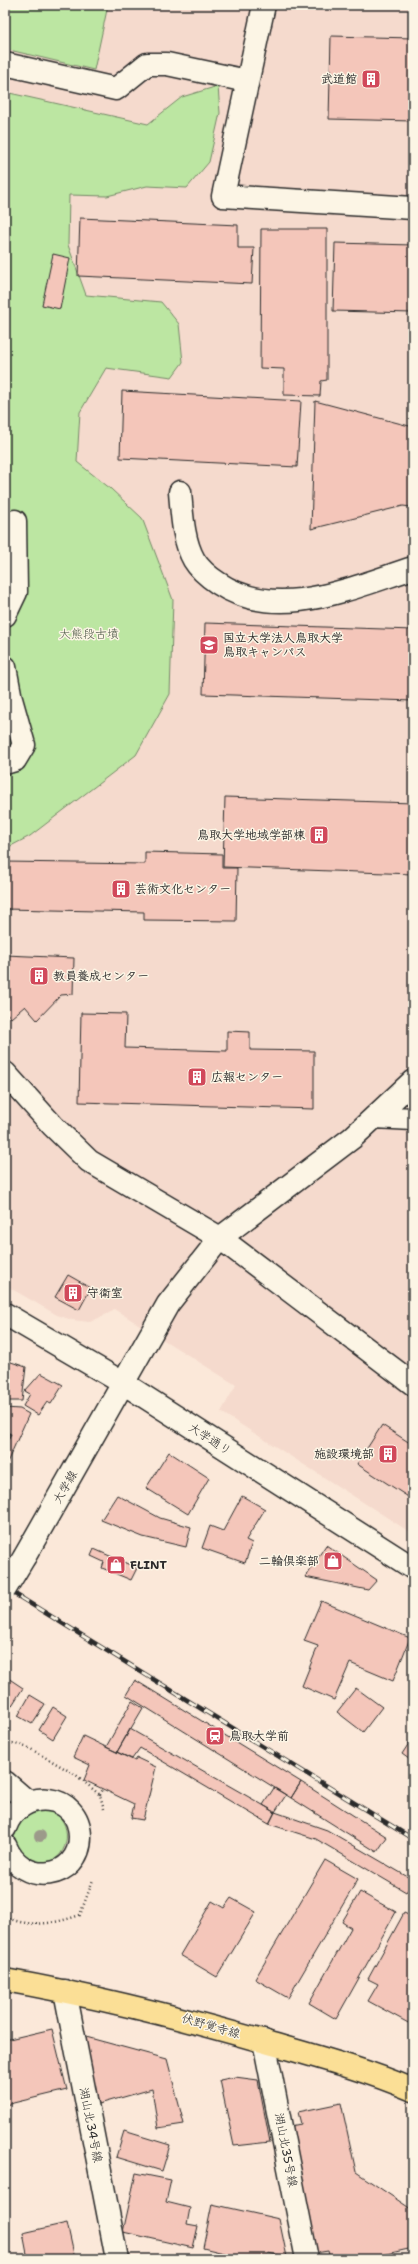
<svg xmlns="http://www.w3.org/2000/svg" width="418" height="2264" viewBox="0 0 418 2264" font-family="'Shantell Sans','Klee One',sans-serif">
<rect width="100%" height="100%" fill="#fbe8d9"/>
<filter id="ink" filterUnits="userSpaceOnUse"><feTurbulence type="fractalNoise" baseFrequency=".025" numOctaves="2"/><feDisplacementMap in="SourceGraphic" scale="8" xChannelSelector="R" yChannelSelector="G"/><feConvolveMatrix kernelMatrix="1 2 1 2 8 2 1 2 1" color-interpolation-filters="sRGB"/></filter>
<g filter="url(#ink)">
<path fill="#f5dacd" d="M5,5H413V1534L221,1412L236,1385L114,1309L109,1313L90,1322L72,1320L57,1315L5,1285Z"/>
<path fill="#bce6a2" stroke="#748866" d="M5,5H108L94,70L5,49Z
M218,86L220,113L209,162L187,188L147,186L107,196L69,195L68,245L86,295L161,302L179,324L183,362L172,377L106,368L80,412L77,462L111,489L142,518L173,600L170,694L136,755L30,836L5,849V92L148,124L182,97Z
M31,1810C37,1810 44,1809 50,1811C74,1819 71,1858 46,1863C40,1864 32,1861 27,1860C9,1832 8,1835 31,1810Z"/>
<path fill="#f4c6ba" stroke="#2b2b2b" d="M331,36L413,38V121L329,119Z
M80,218L238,225V248H254L252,284L78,276Z
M261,229H327V380L321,381L320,396L284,395V369L260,368Z
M335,243L413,245V313L333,311Z
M53,254L70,258L60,309L42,305Z
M122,391L301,401L297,467L120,458Z
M315,401L413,427L411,507L403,506L311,529Z
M205,623L413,630V701L203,694Z
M225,797L413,803V874L223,867Z
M145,852L222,854V868H237L236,921L144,920V912L5,909V862L145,864Z
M5,955L74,958L73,994L61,995L37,1020L25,1006L11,1018L5,1011Z
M81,1013L126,1014L125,1048L227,1051V1031L250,1032V1050L314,1051V1109L79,1102Z
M68,1275L91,1288L79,1310L55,1297Z
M5,1360L26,1367L22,1401H5Z
M41,1373L63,1385L51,1404L47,1402L38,1415L23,1406L30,1394L25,1391Z
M5,1408L20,1409L29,1414L5,1467V1445L11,1434L5,1431Z
M382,1425L413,1445V1500L357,1464Z
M5,1432L10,1434L5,1443Z
M169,1452L209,1478L188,1514L146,1488Z
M117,1495L160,1518L191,1527L186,1547L143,1537L101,1520Z
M242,1496L265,1509L246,1540L252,1543L245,1563L202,1548L210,1526L223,1531Z
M326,1545L377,1580L368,1590L305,1577Z
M94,1549L137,1568L131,1580L102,1568L104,1562L91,1556Z
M321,1601L410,1638L393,1681L350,1663L334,1700L302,1686L318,1646L304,1641Z
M8,1678L23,1688L9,1710L5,1707V1682Z
M135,1680L301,1782L291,1798L126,1695Z
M356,1688L382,1707L363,1732L337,1712Z
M30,1695L45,1704L32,1724L18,1716Z
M132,1701L143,1708L117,1752L106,1747Z
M53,1707L67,1716L53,1739L39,1730Z
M130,1729L275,1812L269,1824L140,1748L132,1759L117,1752Z
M83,1736L135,1761L137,1758L156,1767L143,1820L131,1818L134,1804L84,1780L90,1765L73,1757Z
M411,1740L413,1742V1762L402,1754Z
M301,1782L387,1837L377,1852L291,1798Z
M274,1788L286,1795L275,1812L263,1805Z
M275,1812L327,1830L413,1880V1883L406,1892L316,1839L269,1824Z
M325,1860L358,1879L288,1998L255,1979Z
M360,1892L396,1912L336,2019L309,2003L351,1928L342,1922Z
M231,1898L256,1912L217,1977L180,1955L212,1901L224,1908Z
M404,1913L413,1917L412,2025L368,2001L378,1984L368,1979Z
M52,2029L67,2090L5,2105V2040Z
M86,2037L167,2059L184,2124L158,2128L152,2089L99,2104L83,2039Z
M235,2077L258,2080L270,2142L234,2146L220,2080Z
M341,2103L356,2172L411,2209L413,2208V2248L373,2257L374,2259H330L328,2251L316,2253L290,2126L301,2124L298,2112Z
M124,2131L170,2145L162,2171L116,2157Z
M136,2173L171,2180L166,2202L190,2208L187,2224L198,2226L193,2248L123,2232Z
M212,2204L279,2219L287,2257L268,2253L266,2259H249L203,2248Z
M67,2223L75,2259H28L23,2233Z"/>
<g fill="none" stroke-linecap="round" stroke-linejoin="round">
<g stroke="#2b2b2b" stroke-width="25">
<path id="minor" d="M264,5L223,196L413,208
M5,64L116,89L147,64H167L247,81
M180,492C182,514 183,541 194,560C200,570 209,577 218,583C277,623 353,587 413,568
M5,525L15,521L16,592L5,615
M5,667L11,699L24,745L15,760L5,763
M5,1073L53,1126L89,1161L220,1238L413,1384
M375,1117L413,1119
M5,1314L123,1383L413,1568
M25,1556L168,1304L220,1238L352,1138L413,1081
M5,1782L27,1801
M5,1828C20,1786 80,1792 80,1837C80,1879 22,1889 5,1845
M65,1991L117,2259
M264,2041L307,2259"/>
</g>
<g stroke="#2b2b2b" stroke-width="25">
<path id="major" d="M5,1980C95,1996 182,2018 269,2043C318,2057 366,2070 413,2090"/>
</g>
<path stroke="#2b2b2b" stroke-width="2.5" stroke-dasharray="1 3" stroke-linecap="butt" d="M5,1741L29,1748L76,1775L100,1795L104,1809
M100,1795L103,1789
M5,1917C30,1928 54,1924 80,1915L93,1880"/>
<use href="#minor" stroke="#fcf5e5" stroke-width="22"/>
<use href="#major" stroke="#fbdf96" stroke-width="22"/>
<g stroke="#2b2b2b" stroke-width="4.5">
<path id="rail" d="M5,1588L413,1839"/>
</g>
<use href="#rail" stroke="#fcf5e5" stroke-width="3" stroke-dasharray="9" stroke-linecap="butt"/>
<g stroke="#2b2b2b" stroke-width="25" stroke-linecap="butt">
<path id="minor-bridge" d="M5,1589L25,1556"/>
</g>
<use href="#minor-bridge" stroke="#fcf5e5" stroke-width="22"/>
</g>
<circle fill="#9c9a8a" cx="40" cy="1836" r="6"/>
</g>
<defs>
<g id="building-square" transform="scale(1)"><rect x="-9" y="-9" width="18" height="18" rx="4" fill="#d1495b" stroke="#fcf5e5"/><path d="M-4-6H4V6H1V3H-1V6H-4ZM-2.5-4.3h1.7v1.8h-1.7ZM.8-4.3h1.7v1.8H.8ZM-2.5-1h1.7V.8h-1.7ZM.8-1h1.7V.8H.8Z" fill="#fff"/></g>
<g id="university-square" transform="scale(1)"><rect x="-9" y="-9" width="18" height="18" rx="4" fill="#d1495b" stroke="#fcf5e5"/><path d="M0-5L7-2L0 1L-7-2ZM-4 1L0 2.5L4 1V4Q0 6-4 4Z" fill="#fff"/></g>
<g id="shop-square" transform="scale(1)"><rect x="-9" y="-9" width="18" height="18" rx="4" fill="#d1495b" stroke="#fcf5e5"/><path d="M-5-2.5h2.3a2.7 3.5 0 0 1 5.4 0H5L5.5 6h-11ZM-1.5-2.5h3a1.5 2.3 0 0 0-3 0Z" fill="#fff"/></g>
<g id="station-square" transform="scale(1)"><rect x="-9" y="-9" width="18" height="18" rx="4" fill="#d1495b" stroke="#fcf5e5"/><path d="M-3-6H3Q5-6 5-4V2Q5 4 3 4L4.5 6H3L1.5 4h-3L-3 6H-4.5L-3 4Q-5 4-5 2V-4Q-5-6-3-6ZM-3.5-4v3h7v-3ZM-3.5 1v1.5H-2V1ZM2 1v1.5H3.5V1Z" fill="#fff"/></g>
</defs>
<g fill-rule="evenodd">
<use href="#building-square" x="371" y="79"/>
<use href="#university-square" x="209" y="645"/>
<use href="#building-square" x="319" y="835"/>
<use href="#building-square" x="121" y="889"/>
<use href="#building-square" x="39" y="976"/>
<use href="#building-square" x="197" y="1077"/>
<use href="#building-square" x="73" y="1293"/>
<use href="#building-square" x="388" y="1454"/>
<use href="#shop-square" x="333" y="1561"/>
<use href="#shop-square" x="116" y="1565"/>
<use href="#station-square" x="215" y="1736"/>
</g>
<g text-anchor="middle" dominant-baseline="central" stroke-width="3" stroke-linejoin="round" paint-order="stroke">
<g font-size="12" font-weight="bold" fill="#2b2b2b" stroke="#fcf5e5" text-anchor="start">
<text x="357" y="79" text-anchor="end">武道館</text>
<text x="223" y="638">国立大学法人鳥取大学<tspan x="223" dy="14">鳥取キャンパス</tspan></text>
<text x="305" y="835" text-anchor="end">鳥取大学地域学部棟</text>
<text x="135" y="889">芸術文化センター</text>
<text x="53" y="976">教員養成センター</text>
<text x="211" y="1077">広報センター</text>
<text x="87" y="1293">守衛室</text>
<text x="374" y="1454" text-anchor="end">施設環境部</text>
<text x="319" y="1561" text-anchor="end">二輪倶楽部</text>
<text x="130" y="1565">FLINT</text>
<text x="229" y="1736">鳥取大学前</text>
</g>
<g font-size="12" fill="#4f5a49" stroke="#fcf5e5">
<text x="89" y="634">大熊段古墳</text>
</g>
<g font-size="12" fill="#2b2b2b" stroke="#fcf5e5">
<text transform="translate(210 1439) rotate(33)">大学通り</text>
<text transform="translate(65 1487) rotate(-60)">大学線</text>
<text transform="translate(211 2026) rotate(16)">伏野覚寺線</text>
<text transform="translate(91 2125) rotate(79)">湖山北34号線</text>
<text transform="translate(286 2150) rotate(79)">湖山北35号線</text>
</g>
</g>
<rect width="418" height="2264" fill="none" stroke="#fcf5e5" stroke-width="20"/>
<rect x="10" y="10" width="398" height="2244" fill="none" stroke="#2b2b2b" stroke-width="1.5" filter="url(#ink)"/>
</svg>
